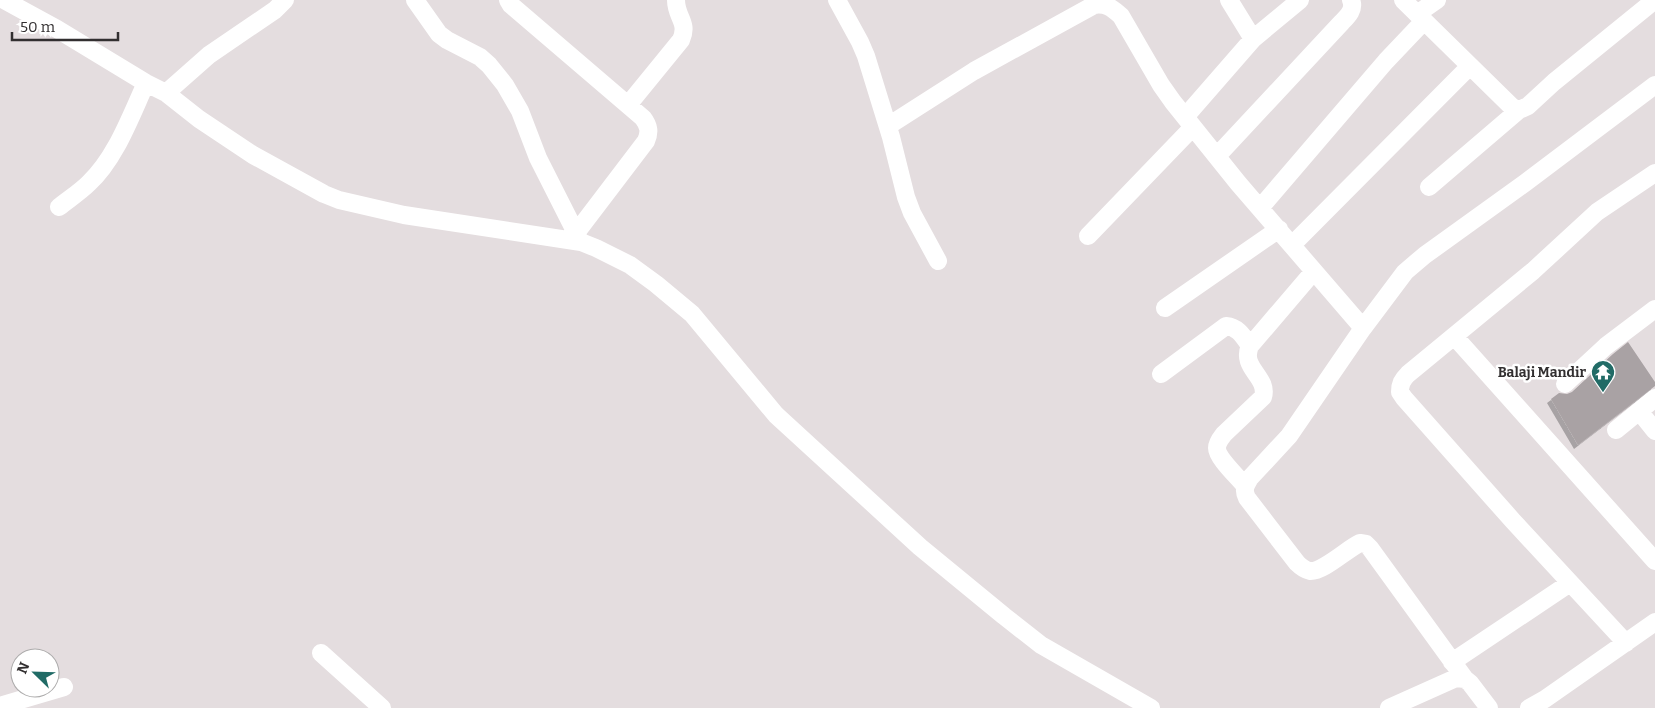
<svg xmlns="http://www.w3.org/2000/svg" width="1655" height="708" viewBox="0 0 1655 708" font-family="Bitter,serif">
<defs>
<filter id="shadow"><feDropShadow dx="-4" dy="4" stdDeviation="0" flood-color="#0004"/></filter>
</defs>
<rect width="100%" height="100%" fill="#e4dddf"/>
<path fill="#a9a2a4" filter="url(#shadow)" d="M1628,342L1655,382V386L1578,445L1551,399L1559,393L1567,394L1572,392L1613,354Z"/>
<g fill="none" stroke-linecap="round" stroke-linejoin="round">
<path stroke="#fff" stroke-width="18" d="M4,0L57,29L146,83L166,93L199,119L253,155L324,194L339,200L404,215L581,242L596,248L630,265L656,284L692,314L776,415L920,547L1004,616L1041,645L1151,708
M415,0L439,34L447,40L480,57L489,65L505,85L520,111L538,158L580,241
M508,0L511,5L643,118C649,126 650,132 646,141L576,233
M837,0L860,42L866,56L891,137L906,197L912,213L938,261
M1229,0L1253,39
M1403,0L1512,107L1519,110L1528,106L1554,82L1655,0
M1417,14L1437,0
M166,93L209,55L275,10L285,0
M628,105L681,40C689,22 676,18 676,0
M1185,117L1253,39L1300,0
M888,126L974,71L1094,5C1106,3 1112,8 1121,16L1161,85L1173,102L1238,183L1363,328
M1217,156L1342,22C1348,16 1355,9 1351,0
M1429,187L1519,110
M59,207C69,199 80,192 89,183C116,158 131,115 146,83
M1260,208L1386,61L1424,21
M1088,236L1193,127
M1292,245L1470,66
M1165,308L1279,229
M1454,336L1655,561
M1161,374L1226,326C1238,327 1243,336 1250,346
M1565,384L1606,346L1655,309
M1639,411L1655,431
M1616,430L1655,398
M1245,486C1238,477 1217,458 1217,448C1217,442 1221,438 1224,434L1263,397C1269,377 1240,368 1250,346L1314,271
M1626,643L1513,521L1404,398L1400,392C1400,384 1402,380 1408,374L1533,271L1597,212L1655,173
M321,653L382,708
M1452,662L1570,583
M1465,679L1370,548L1366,544L1360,543C1347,549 1323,572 1310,571C1305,570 1300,566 1297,563L1247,498C1243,490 1245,486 1250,478L1289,436L1363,328L1405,272L1425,255L1525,183L1655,85
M0,706L64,687
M1389,708L1456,678L1465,679L1470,683L1489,708
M1529,708L1545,699L1655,622"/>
</g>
<defs>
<g id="temple-pin" transform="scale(1.25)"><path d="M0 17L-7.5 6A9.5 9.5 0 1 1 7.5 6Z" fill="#216b66" stroke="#fff"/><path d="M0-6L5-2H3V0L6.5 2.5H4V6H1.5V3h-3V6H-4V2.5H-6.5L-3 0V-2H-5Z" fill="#fff"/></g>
</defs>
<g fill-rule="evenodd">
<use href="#temple-pin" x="1603" y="372"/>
</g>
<g text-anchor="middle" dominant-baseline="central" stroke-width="5" stroke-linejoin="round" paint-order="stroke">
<g font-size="14" font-weight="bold" fill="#322f30" stroke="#fff" text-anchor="end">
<text x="1586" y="372">Balaji Mandir</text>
</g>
</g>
<g transform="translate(35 673) rotate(293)"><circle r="24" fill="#ffffff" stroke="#adacac"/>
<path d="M0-4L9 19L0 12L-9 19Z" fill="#216b66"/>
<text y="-8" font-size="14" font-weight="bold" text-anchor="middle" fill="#322f30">N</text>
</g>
<path d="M12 32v8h106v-8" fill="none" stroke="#322f30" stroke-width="2.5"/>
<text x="20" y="32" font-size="15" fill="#322f30" stroke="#ffffff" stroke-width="4" paint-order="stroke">50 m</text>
</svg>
